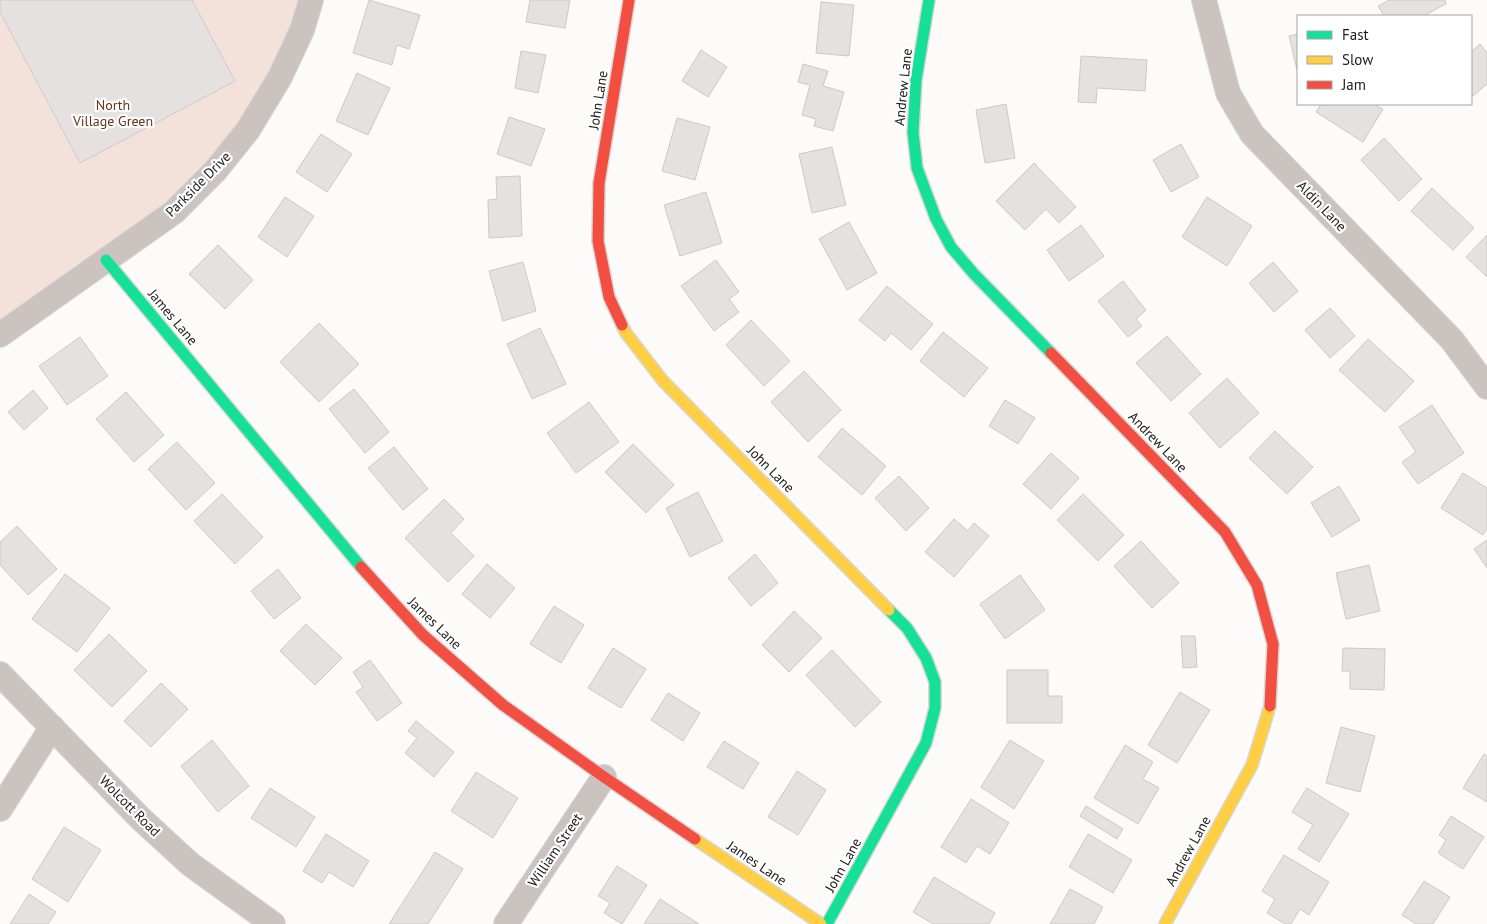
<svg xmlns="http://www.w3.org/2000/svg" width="1487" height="924" viewBox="0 0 1487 924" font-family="'PT Sans',sans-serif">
<rect width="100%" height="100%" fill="#fdfbf9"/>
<path fill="#f4e2da" d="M0,0H309L299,32L213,172L0,335Z"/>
<path fill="#e4e1e0" stroke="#cccac9" d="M0,0H192L235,81L80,163L0,12Z
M369,0L420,15L409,49L397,45L392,65L353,53Z
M530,0H570L565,28L526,22Z
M1389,0H1445L1446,4L1423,16H1384L1378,6Z
M821,2L854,5L849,56L816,53Z
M1298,34V70H1297L1289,36Z
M1480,44L1487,53V84L1473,96L1471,93V52Z
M701,50L727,67L708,97L682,81Z
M521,51L546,55L538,93L515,88Z
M1081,56L1147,60L1145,91L1097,88L1096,103L1078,102Z
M803,64L828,71L823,86L844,92L833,131L814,126L816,119L802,115L810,85L798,82Z
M357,73L390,88L368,135L336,121Z
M1006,104L1015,158L985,163L976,110Z
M1321,104H1374L1383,109L1363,142L1316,112Z
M509,117L545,129L531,166L497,154Z
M677,118L710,127L695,180L662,171Z
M321,134L352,154L327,192L296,172Z
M1384,138L1422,179L1399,201L1361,160Z
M1181,144L1199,177L1171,192L1153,160Z
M832,147L846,205L812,213L799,154Z
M1034,163L1076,207L1059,223L1046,209L1025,230L996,201Z
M520,176L522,236L489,238L488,200L497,199L496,177Z
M1432,188L1474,228L1453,250L1411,211Z
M706,192L722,243L680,256L664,205Z
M285,197L314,216L287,257L258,237Z
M1207,197L1252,226L1227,266L1182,237Z
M849,222L877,273L847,290L819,239Z
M1081,225L1104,256L1069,281L1047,250Z
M1487,235V277L1466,257Z
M218,245L253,280L225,309L189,274Z
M716,260L739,292L729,299L739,312L714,331L681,286Z
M523,262L536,311L503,321L489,271Z
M1273,262L1298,291L1274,312L1249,283Z
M1123,281L1146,310L1136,319L1142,326L1128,337L1098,301Z
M887,286L933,324L911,350L891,333L885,341L859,320Z
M1330,308L1355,336L1330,358L1305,330Z
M751,320L790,361L764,386L726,345Z
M319,323L359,364L319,402L280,362Z
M540,328L566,384L532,399L507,344Z
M943,332L988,368L964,397L920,361Z
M1167,336L1201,374L1171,401L1136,363Z
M80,337L108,376L67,405L39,366Z
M1368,339L1414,381L1385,412L1339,370Z
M804,371L841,410L808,442L771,402Z
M1227,378L1259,413L1220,448L1189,413Z
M354,389L389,432L365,453L329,409Z
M33,390L48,408L24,430L8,412Z
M126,392L164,435L134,462L96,419Z
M1005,400L1035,418L1018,444L989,426Z
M589,402L619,442L576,473L547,433Z
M1432,405L1464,453L1418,484L1402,462L1416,452L1399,427Z
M842,428L886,466L862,495L818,457Z
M1275,431L1313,467L1287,494L1249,458Z
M177,442L215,483L186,510L148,469Z
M633,444L674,485L646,513L605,472Z
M394,447L428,489L403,510L368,468Z
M1051,453L1079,478L1051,509L1023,484Z
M1463,473L1487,488V529L1483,535L1441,508Z
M899,476L929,508L906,531L875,498Z
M1339,486L1360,520L1332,537L1311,503Z
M698,492L723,541L690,557L666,508Z
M222,494L263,537L235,564L194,521Z
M1083,494L1124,535L1098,561L1057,520Z
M444,499L464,519L451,533L474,556L448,582L405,538Z
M954,519L968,531L974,523L989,536L954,577L925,552Z
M17,526L57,569L28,595L0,565V542Z
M1487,540V568L1474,549Z
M1141,541L1179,583L1152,608L1114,566Z
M755,554L778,583L751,606L728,578Z
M487,564L515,588L490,618L462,594Z
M1369,565L1380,611L1346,619L1336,573Z
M278,569L301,598L274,619L251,591Z
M65,574L110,608L77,652L32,619Z
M1020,575L1045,610L1005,639L980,604Z
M554,606L584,625L561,663L530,644Z
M794,611L822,638L789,672L762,645Z
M306,624L342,658L315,685L280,651Z
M109,634L147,671L112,707L74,670Z
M1181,636H1195L1197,667L1183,668Z
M613,648L646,669L621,708L588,688Z
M1343,648L1385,649L1384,690L1350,689V671H1342Z
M832,650L881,702L855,727L806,675Z
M370,660L402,703L377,721L356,692L363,687L353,672Z
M1007,670H1048V696H1062V723H1007Z
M161,683L188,709L151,747L124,721Z
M1180,692L1210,710L1177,763L1148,745Z
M668,693L700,713L683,741L651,720Z
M416,721L454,752L434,777L405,753L417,738L408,731Z
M1341,727L1375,736L1360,792L1326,783Z
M212,740L249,786L218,812L181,766Z
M1010,740L1044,761L1014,809L981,787Z
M724,741L759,763L743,789L707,767Z
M1125,745L1153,762L1143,779L1159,788L1138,824L1094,798Z
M1484,754L1487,756V802L1463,788Z
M797,771L826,790L798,835L768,817Z
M476,772L518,798L493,838L451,811Z
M270,788L315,817L296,847L251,818Z
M1307,788L1349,814L1319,862L1298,849L1313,825L1292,812Z
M971,799L1009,823L990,854L977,846L966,863L941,847Z
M1086,806L1123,829L1117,839L1080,816Z
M1451,816L1484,837L1463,869L1438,853L1446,840L1439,835Z
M64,827L101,850L68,902L32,879Z
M326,834L369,861L353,887L329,872L322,883L303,871Z
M1088,834L1132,860L1113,893L1069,867Z
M435,852L463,869L428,924H389Z
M1284,855L1329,882L1309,915L1300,909L1291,924H1285L1267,913L1275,899L1262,891Z
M617,866L647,885L622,924L604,913L610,903L598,896Z
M934,877L995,913L989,924H933L913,912Z
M1424,881L1450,897L1433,924H1416L1402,915Z
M1070,889L1103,907L1094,924H1050Z
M29,894L56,912L48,924H10Z
M660,899L699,924H644Z"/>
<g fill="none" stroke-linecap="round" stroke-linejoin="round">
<g stroke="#d8d7d6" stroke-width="26">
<path id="street" d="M1204,0L1228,93L1252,134L1452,340L1487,387
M0,335L174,212L215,171L248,130L280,77L302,30L311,0
M0,674L140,818L190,864L273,924
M0,809L52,727
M506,924L604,777"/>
</g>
<g stroke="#d8d7d6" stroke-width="14">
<path id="fast" d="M929,0L916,80L913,132L917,168L936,219L951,247L974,274L1051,353
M106,260L361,567
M827,924L926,743L935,708V682L926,658L907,628L889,610"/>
</g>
<g stroke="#d8d7d6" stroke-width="14">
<path id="slow" d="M622,325L626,333L663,381L889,610
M695,839L821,924
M1165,924L1252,765L1270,706"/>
</g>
<g stroke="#d8d7d6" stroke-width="14">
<path id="jam" d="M622,325L609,297L598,241L599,183L629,0
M1051,353L1225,532L1257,585L1273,644L1270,706
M361,567L423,635L503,705L604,777L695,839"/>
</g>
<use href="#street" stroke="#cac3c0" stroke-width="24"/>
<use href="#fast" stroke="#16e098" stroke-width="11"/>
<use href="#slow" stroke="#ffcf43" stroke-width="11"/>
<use href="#jam" stroke="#f24e42" stroke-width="11"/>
</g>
<g text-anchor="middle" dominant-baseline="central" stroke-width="4.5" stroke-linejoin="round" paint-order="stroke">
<g font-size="14" fill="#1d1b1a" stroke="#fff">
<text transform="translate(903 87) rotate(-84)">Andrew Lane</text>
<text transform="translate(598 100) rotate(-81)">John Lane</text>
<text transform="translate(198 184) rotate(-45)">Parkside Drive</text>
<text transform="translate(1322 206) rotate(46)">Aldin Lane</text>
<text transform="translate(173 317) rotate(50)">James Lane</text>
<text transform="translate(1158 442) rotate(46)">Andrew Lane</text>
<text transform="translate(771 469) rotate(45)">John Lane</text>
<text transform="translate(435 623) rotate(44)">James Lane</text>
<text transform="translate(130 806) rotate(45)">Wolcott Road</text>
<text transform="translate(555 850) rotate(-56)">William Street</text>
<text transform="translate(1188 851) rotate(-61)">Andrew Lane</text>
<text transform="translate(757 863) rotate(34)">James Lane</text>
<text transform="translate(843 865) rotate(-61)">John Lane</text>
</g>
<g font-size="14" fill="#6b331c" stroke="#fff">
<text x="113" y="105">North<tspan x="113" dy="16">Village Green</tspan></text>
</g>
</g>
<rect x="1297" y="15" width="175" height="90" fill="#ffffff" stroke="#a5a4a3"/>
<rect x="1307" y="31" width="25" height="8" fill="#16e098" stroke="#a5a4a3"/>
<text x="1342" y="40" font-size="15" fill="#1d1b1a">Fast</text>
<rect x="1307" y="56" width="25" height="8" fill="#ffcf43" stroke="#a5a4a3"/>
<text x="1342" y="65" font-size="15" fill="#1d1b1a">Slow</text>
<rect x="1307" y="81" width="25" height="8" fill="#f24e42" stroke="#a5a4a3"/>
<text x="1342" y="90" font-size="15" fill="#1d1b1a">Jam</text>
</svg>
